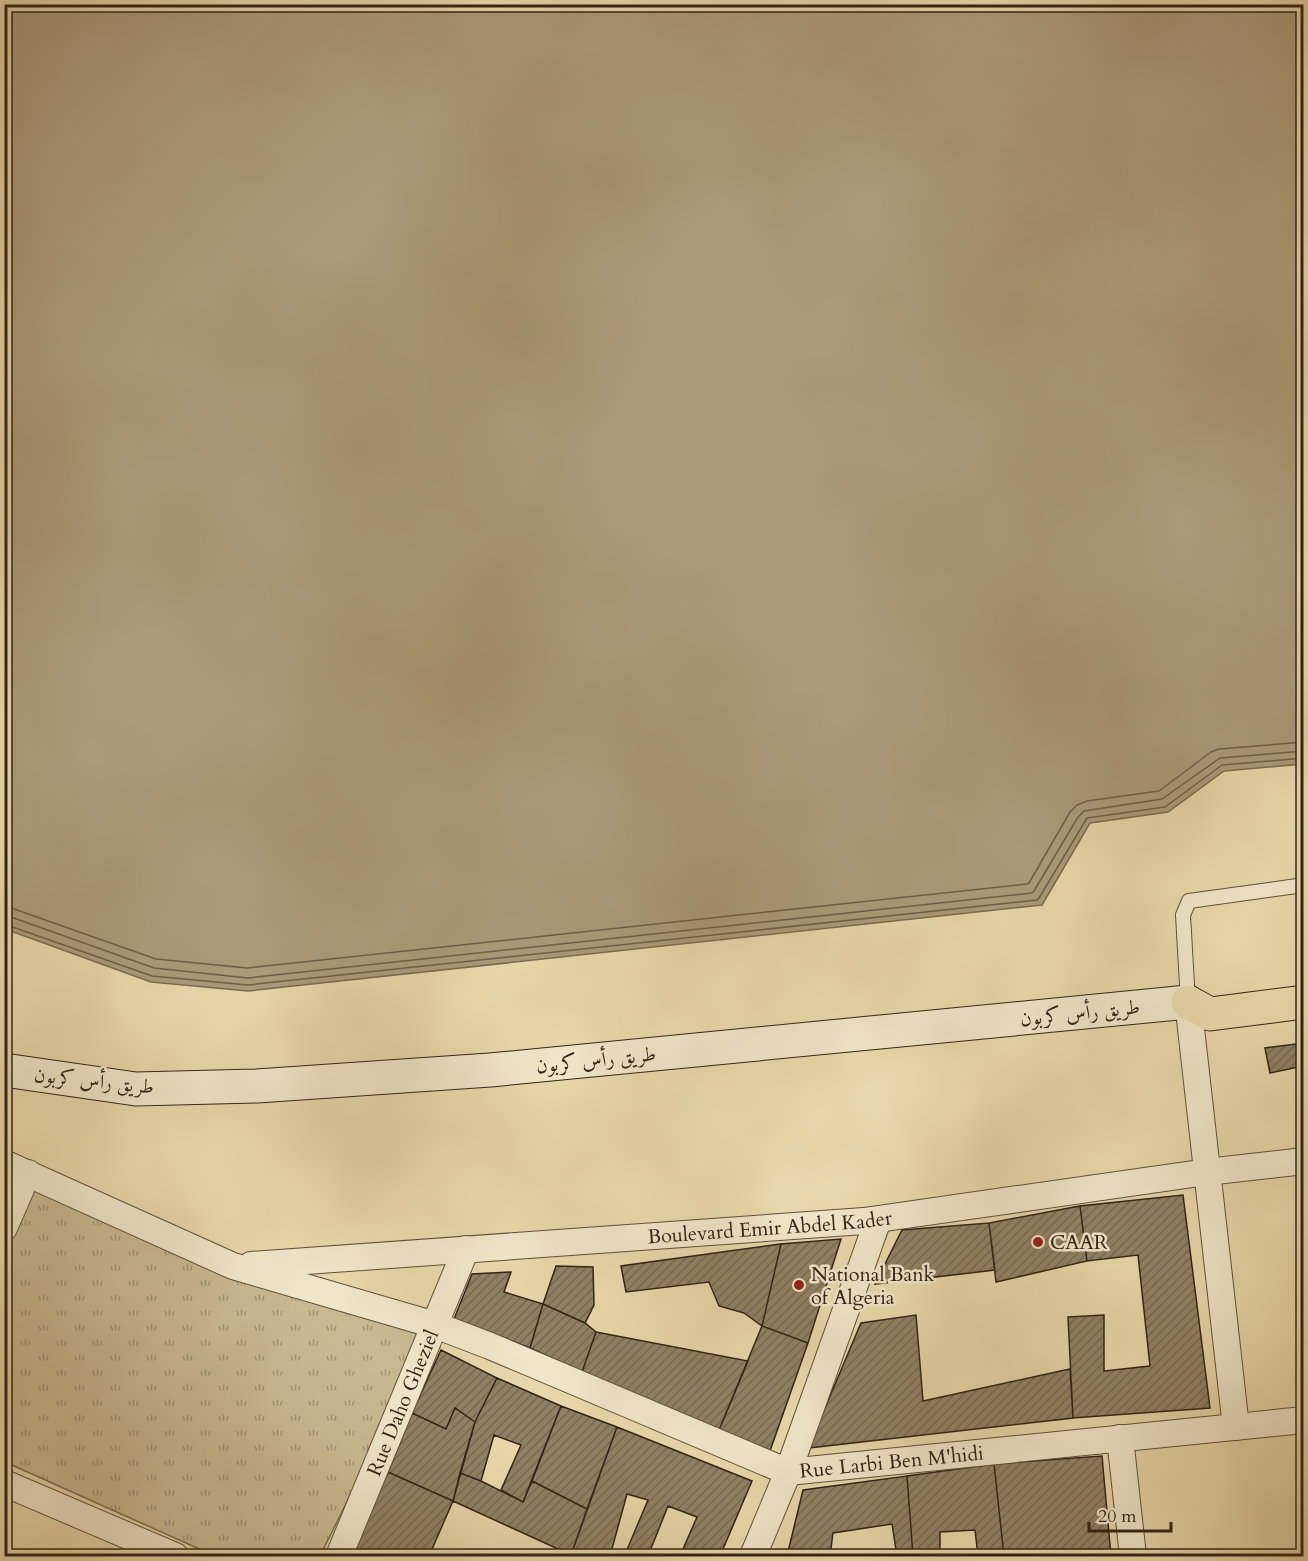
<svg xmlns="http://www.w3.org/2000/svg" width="1308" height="1561" viewBox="0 0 1308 1561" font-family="Cardo,Amiri,serif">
<defs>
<pattern id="grass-tufts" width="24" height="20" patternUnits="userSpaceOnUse" patternTransform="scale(1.5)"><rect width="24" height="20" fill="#c9b991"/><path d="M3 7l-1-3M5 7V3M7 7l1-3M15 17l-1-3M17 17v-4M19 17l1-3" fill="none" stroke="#a49675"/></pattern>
<pattern id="building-hatch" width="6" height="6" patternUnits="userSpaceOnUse" patternTransform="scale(1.5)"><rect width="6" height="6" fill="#908164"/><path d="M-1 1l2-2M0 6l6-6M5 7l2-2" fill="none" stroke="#766951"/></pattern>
</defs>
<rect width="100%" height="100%" fill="#e8d7aa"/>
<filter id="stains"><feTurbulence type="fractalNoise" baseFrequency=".00333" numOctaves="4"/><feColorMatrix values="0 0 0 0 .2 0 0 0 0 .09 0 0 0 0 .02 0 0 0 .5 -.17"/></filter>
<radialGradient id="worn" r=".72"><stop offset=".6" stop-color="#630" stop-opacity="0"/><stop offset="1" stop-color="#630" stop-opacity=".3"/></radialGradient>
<path fill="url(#grass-tufts)" stroke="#7d6e54" stroke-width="1.5" d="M36,1177L232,1269L435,1325L320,1556H215L5,1462V1249Z"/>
<path fill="#aa9a78" stroke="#7a6b52" stroke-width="1.5" d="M5,4L1303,5V764L1224,771L1168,812L1090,823L1042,905L248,991L151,982L5,929Z"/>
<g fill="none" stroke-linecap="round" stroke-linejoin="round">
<path stroke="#6e5f48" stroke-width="1.5" d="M4,907L14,909L156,959L247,968L1027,884L1029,883L1070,812L1077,805L1087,801L1159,791L1211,752L1219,749L1304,742
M4,916L11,917L154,968L248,978L1032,893L1034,891L1078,817L1084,811L1162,799L1220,758L1304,751
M4,924L152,976L248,985L1037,900L1039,898L1087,818L1165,807L1222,765L1304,758"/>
</g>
<path fill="url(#building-hatch)" stroke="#312418" stroke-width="1.5" d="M1304,1043V1066L1270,1073L1265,1048Z
M1183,1195L1210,1408L1073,1418L1068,1317L1104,1315V1371L1150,1366L1138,1255L1087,1261L1080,1206Z
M1080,1206L1087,1261L996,1282L989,1223Z
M989,1223L995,1270L875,1284L902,1230Z
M841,1239L808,1343L762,1326L781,1244Z
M781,1244L762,1326L744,1313L719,1306L709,1282L626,1292L621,1266Z
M556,1266L593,1267L594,1305L585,1323L543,1304Z
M511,1272L504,1292L543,1304L530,1348L454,1319L472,1274Z
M543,1304L585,1323L596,1332L582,1372L530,1348Z
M916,1315L923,1401L1070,1369L1073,1418L808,1448L861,1323Z
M762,1326L808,1343L770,1451L719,1430Z
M596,1332L748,1361L719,1430L582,1372Z
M441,1350L497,1378L475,1422L455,1408L446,1429L412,1413Z
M497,1378L561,1406L523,1502L501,1490L521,1445L494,1435L481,1481L460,1473L475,1422Z
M561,1406L617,1427L587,1509L532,1481Z
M455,1408L475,1422L453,1501L388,1472L412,1413L446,1429Z
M617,1427L752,1481L720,1556H680L697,1517L668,1506L648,1556H635L626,1552L648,1500L627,1494L610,1556L571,1555Z
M1102,1456L1111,1556H1004L994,1464Z
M994,1464L1004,1556H978L975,1530L940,1532V1556H913L907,1476Z
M388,1472L453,1501L429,1556H349Z
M460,1473L481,1481L523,1502L532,1481L587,1509L571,1555L453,1501Z
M907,1476L913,1556H897L892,1524L833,1533L830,1556H787L803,1490Z"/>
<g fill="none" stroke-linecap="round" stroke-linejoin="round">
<g stroke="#5f513c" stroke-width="16">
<path id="lane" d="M1188,1002L1183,915L1189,901L1304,885"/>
</g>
<g stroke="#5f513c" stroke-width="28">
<g id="street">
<path d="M1188,1002L1236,1427"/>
<path id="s1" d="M4,1163L233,1266L435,1325L490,1346L788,1472L1304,1420"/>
<path d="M4,1228L28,1173"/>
<path id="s2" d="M251,1265L864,1221L1207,1172L1304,1161"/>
<path d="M1120,1438L1133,1556"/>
<path d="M4,1483L175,1556"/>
<path id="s3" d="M339,1556L466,1249"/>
<path d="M753,1556L788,1472L878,1220"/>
</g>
</g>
<g stroke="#312418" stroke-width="35">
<path id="secondary" d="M4,1070L136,1089L257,1086L490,1070L1188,1002"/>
</g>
<g stroke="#312418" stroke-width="35">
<path id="highway" d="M1188,1002L1210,1014L1304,1002"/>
</g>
<use href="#lane" stroke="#f0e5c8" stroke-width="14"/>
<use href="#street" stroke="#f0e5c8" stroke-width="26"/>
<use href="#secondary" stroke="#f0e5c8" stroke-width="33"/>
<use href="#highway" stroke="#e8d7aa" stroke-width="33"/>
</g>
<g fill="#8f2418" stroke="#f0e5c8" stroke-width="2">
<circle cx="1038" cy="1242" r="6"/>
<circle cx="799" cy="1285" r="6"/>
</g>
<g text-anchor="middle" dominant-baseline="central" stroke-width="5" stroke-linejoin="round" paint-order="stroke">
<g font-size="20" fill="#312418" stroke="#f0e5c8">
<text transform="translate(1080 1013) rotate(-6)">طريق رأس كربون</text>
<text transform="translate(596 1060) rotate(-6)">طريق رأس كربون</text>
<text transform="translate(94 1081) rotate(6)">طريق رأس كربون</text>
<text stroke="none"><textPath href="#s2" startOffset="520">Boulevard Emir Abdel Kader</textPath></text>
<text stroke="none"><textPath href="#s3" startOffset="166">Rue Daho Gheziel</textPath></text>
<text stroke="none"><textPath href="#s1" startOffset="948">Rue Larbi Ben M'hidi</textPath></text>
</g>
<g font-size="20" fill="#312418" stroke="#f0e5c8" text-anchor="start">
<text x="1050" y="1242">CAAR</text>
<text x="811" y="1274">National Bank<tspan x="811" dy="23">of Algeria</tspan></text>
</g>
</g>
<rect width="1308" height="1561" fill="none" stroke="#e8d7aa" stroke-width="24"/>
<rect x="6" y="6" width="1296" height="1549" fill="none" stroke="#312418" stroke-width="3"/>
<rect x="12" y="12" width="1284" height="1537" fill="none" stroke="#312418" stroke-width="1.5"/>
<path d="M1089 1522v9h82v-9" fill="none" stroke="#312418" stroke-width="3"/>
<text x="1098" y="1522" font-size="18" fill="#312418" stroke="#f0e5c8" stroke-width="4.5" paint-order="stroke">20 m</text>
<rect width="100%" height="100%" filter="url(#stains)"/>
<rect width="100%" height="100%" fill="url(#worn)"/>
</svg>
